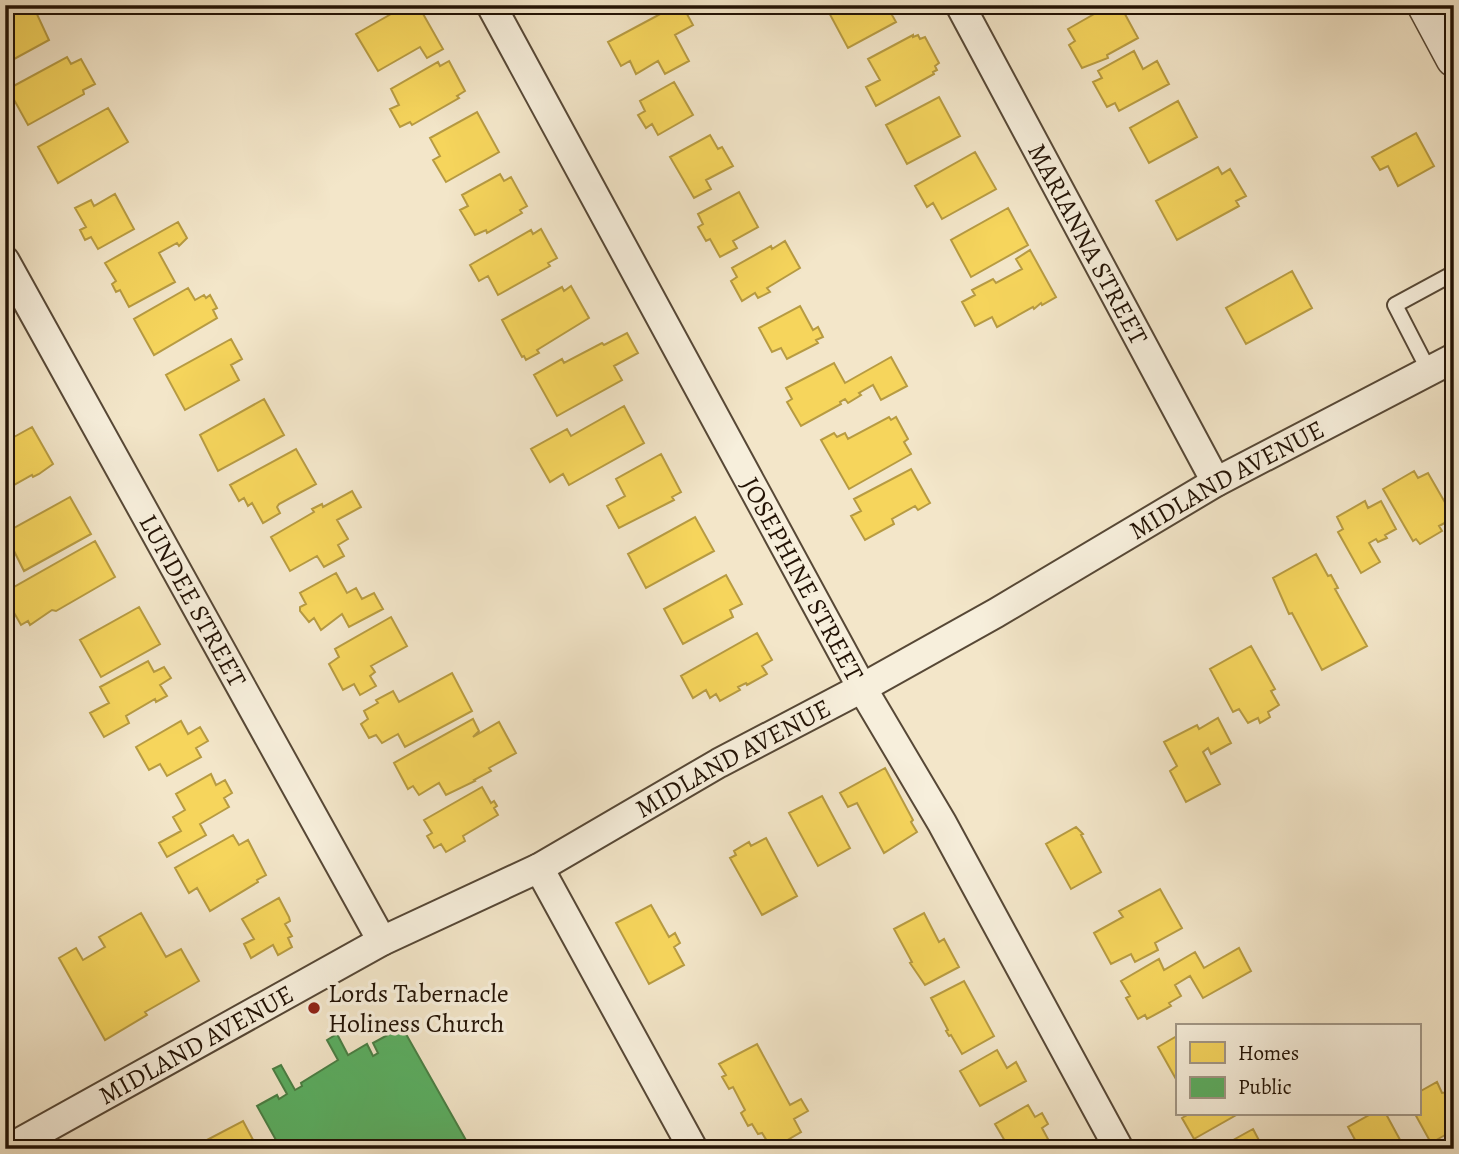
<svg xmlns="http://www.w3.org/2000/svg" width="1459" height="1154" viewBox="0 0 1459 1154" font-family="Alegreya,serif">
<rect width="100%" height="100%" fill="#f3e6c9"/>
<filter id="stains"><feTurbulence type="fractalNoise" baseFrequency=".00286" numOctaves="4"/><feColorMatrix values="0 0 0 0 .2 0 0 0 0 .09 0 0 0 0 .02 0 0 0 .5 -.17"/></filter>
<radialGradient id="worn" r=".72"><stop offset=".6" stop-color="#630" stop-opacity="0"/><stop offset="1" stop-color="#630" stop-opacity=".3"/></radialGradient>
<path fill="#f6d55c" stroke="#b79b42" stroke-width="2" d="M25,5H30L34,13L36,12L49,40L5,64V16Z
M407,5H418L443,49L427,58L420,47L378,71L356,34Z
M677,5H682L693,25L675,35L689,61L665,74L658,61L636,74L630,61L621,66L608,42Z
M834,5H899L901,10L892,15L896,22L848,48L827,9Z
M1110,5H1120L1138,38L1107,55L1108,58L1082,68L1069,45L1075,41L1068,29Z
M913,35V37L918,35L920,39L925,37L939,63L935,66L937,70L933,72L934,74L876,106L866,87L880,80L868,59Z
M1134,51L1143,69L1157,61L1169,84L1119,111L1115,103L1107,107L1093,82L1102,78L1098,71Z
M67,57L71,64L81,59L95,84L83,90L84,94L28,125L8,89Z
M449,61L465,91L457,96L459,98L412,125L410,122L400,127L390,109L399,105L391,89L438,62L440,66Z
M674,82L693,115L658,135L652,124L646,128L638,115L645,111L640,101Z
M939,97L960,136L907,164L886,125Z
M1178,101L1197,137L1149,163L1130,128Z
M108,108L128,142L58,183L38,147Z
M477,112L499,152L446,182L433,160L440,156L430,138Z
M1416,133L1434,166L1398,186L1388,166L1380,170L1372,157Z
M710,135L718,149L722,147L733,166L706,180L711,189L694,198L670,157Z
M975,152L996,189L942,219L933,203L927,207L915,186Z
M1218,167L1222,174L1230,169L1246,196L1236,201L1239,206L1177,240L1156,201Z
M500,174L504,181L511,177L527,206L520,210L522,213L487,233L486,230L475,235L460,210L468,206L462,195Z
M739,192L758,227L733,241L737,248L720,257L710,239L706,241L698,227L703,224L698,214Z
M115,194L134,229L98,249L91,237L85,240L80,230L86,227L75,208L91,200L94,206Z
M1008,208L1028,245L971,277L951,240Z
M178,222L187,238L179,246L177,243L159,253L175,282L129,307L120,290L116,292L112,284L116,281L105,263Z
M541,229L557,258L548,263L550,266L498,295L488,276L479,281L470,265L531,230L533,234Z
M785,241L800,268L767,288L770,292L758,298L755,293L742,301L731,281L737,277L732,268L771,246L772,249Z
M1030,250L1056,297L1042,305L1041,303L1034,309L1033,307L997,327L992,317L975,326L962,302L975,295L972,290L993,279L996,283L1022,269L1016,259Z
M1292,271L1312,308L1246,344L1226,308Z
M571,286L589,318L537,350L539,353L526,360L524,356L522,357L502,320L562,287L564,291Z
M188,288L195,300L204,295L206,298L210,295L217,308L213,310L217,318L154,355L134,319Z
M800,306L813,330L818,327L823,337L816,340L818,343L787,359L781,348L772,352L759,328Z
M627,333L638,353L614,366L622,380L557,416L534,375L562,359L564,363L602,343L604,345Z
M231,339L242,359L231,365L239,380L185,410L166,375Z
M891,357L907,386L881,400L873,385L859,393L861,395L848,403L845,399L840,402L841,404L801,426L787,402L792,399L786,388L834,363L845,383Z
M264,399L284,435L218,471L200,435Z
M624,406L644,443L569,485L563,474L550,482L531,449L567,429L571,436Z
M889,417L891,420L896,417L908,439L904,442L911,454L849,489L821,440L834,433L837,437L845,433L848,439Z
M32,427L53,464L39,474L33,477L32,475L5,490V442Z
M296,449L316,484L279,504L277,507L280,513L263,523L252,503L248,506L244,498L239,501L230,485Z
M661,454L681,492L672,497L674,500L619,528L607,506L625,496L616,479Z
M911,469L930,503L918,510L915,506L892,519L894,524L865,540L851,516L861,511L854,499Z
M1414,471L1418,478L1428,473L1454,518L1439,526L1442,531L1420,544L1416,539L1413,541L1383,489Z
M352,491L361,507L337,520L348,539L338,545L344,556L324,567L317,556L290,571L271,537L314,512L312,509L322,504L323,507Z
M70,497L91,534L24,571L5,533Z
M1365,501L1368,508L1381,501L1396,529L1385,535L1387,538L1378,542L1376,539L1369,543L1380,562L1361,573L1338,532L1343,529L1337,517Z
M695,517L714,551L646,588L628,554Z
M95,541L115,577L56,611L52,610L30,625L28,621L21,625L5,597L7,591Z
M1316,554L1328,576L1331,575L1338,588L1335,589L1367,646L1322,670L1292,613L1289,614L1273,578Z
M336,573L347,593L356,588L362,599L374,593L383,609L349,627L342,614L321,630L314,618L309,622L300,611V607L306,604L300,593Z
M726,575L742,604L730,610L733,617L683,644L664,609Z
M139,607L160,644L101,677L80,640Z
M391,617L407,646L371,666L375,672L370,676L376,686L360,695L354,684L343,690L329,664L339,657L335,649Z
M757,633L772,660L762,666L767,674L747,685L746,683L738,687L740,690L720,701L716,694L710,698L706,690L693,698L681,676Z
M1251,646L1275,689L1271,691L1279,705L1268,712L1270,717L1260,723L1258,718L1248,723L1239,709L1233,712L1210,669Z
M148,661L154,672L164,667L171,678L160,685L167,696L156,702L155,699L126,716L129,723L104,737L90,713L109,703L100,687Z
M452,673L472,711L405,747L398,734L382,743L376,735L369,738L361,724L368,719L364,711L378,703L376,700L393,691L399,702Z
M1218,718L1231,743L1211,754L1208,748L1203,752L1220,784L1186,802L1170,771L1177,766L1164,742L1197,725L1199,729Z
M473,719L479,731L473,737L499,722L516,753L489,768L491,771L474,780L475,781L446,795L439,783L419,795L413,786L408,789L394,763Z
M181,721L188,734L200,727L208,741L196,748L201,757L167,776L160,764L149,770L136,747Z
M885,768L913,820L911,822L917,832L884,853L857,803L848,807L840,793Z
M211,774L216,785L225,780L232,793L224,798L229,807L200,824L206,835L167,857L159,843L181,831L173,817L185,810L176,794Z
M482,787L491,803L494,801L497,806L494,808L498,815L463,836L465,841L446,852L441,844L434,848L427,836L432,833L424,820Z
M822,796L850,848L818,866L789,813Z
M1076,827L1083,834L1081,835L1101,872L1071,889L1046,844Z
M233,835L239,845L248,840L266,875L257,880L258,882L210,911L197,888L189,893L175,868Z
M766,838L797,896L762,915L730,858L736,855L734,851L749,842L751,846Z
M1160,889L1182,928L1155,943L1158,950L1135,962L1131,954L1111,964L1094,933L1123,917L1119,911Z
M279,898L289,917L290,921L285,924L292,936L288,938L292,947L278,955L273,945L251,958L244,944L254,939L242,919Z
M651,905L669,937L675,933L680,943L674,947L684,965L649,984L616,923Z
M141,913L166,957L181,949L199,981L145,1012L147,1015L105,1040L59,958L76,948L83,960L105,947L99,937Z
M924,913L939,942L944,939L959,967L925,985L910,963L912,962L894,929Z
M1239,948L1251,971L1203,998L1190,976L1175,985L1181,996L1169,1003L1171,1006L1147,1019L1145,1015L1138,1019L1126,998L1130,996L1121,981L1159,959L1164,970L1195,952L1204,968Z
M964,981L994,1036L962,1054L951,1035L949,1036L946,1031L948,1030L931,998Z
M1177,1036V1081L1158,1047Z
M757,1044L790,1105L801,1099L808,1111L794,1119L801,1132L772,1149L762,1133L758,1134L752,1124L748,1126L741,1113L745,1110L733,1087L729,1089L722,1077L726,1075L719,1064Z
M997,1050L1007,1068L1016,1062L1026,1081L980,1106L960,1071Z
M1437,1082L1442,1093L1448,1092L1454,1102V1130L1431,1143L1415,1114H1419V1092Z
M1028,1105L1035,1117L1042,1113L1048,1124L1042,1128L1048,1139L1030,1149H1005L1001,1143L1005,1141L995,1124Z
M1189,1114H1238L1194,1139L1182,1118Z
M1371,1114H1386L1405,1149H1360L1348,1127Z
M243,1121L258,1149H206L203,1142Z
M1253,1129L1262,1146L1256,1149H1217Z"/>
<path fill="#5aae61" stroke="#4a8045" stroke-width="2" d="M402,1027L471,1149H281L257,1106L277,1095L279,1099L287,1094L273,1069L281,1065L295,1090L302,1086L301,1083L338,1060L327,1040L337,1034L348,1055L367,1044L373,1056L378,1053L373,1043Z"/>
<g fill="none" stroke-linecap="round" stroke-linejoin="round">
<g stroke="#574836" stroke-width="18">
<path id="service" d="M1429,371L1395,305L1454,273"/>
</g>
<g stroke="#574836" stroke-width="32">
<g id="minor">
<path id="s1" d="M491,5L862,688L942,823L1119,1149"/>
<path id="s2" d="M960,5L1216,482"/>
<path id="s3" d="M5,261L382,941"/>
<path d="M539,868L693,1149"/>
<path id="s4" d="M8,1149L382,941L539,868L719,763L862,688L996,613L1216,482L1454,358"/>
</g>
</g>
<g stroke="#574836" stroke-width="38">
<path id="tertiary" d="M1425,5L1454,59"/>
</g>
<use href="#service" stroke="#f7efdc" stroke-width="14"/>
<use href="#minor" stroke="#f7efdc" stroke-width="28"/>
<use href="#tertiary" stroke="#f7efdc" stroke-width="35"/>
</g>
<circle fill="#8f2418" stroke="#f7efdc" stroke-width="2.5" cx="314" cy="1008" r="7"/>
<g text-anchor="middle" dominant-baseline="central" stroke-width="7" stroke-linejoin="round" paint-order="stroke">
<g font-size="26" fill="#231305" stroke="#f7efdc">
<text stroke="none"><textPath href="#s2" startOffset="271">MARIANNA STREET</textPath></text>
<text stroke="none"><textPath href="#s4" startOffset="1391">MIDLAND AVENUE</textPath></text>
<text stroke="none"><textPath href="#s1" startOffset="653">JOSEPHINE STREET</textPath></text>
<text stroke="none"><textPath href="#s3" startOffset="388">LUNDEE STREET</textPath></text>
<text stroke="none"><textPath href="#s4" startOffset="824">MIDLAND AVENUE</textPath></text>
<text stroke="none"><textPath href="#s4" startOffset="215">MIDLAND AVENUE</textPath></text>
</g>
<g font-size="26" fill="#231305" stroke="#f7efdc" text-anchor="start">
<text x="328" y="993">Lords Tabernacle<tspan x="328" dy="30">Holiness Church</tspan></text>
</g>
</g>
<rect width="1459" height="1154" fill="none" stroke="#f3e6c9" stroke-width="28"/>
<rect x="7" y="7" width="1445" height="1140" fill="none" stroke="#231305" stroke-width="3.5"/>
<rect x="14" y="14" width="1431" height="1126" fill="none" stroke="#231305" stroke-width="2"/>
<rect x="1176" y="1024" width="245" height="91" fill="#f7efdc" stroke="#a29786" stroke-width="2"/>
<rect x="1190" y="1042" width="35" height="21" fill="#f6d55c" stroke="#a29786" stroke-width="2"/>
<text x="1238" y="1060" font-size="21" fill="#231305">Homes</text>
<rect x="1190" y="1077" width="35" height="21" fill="#5aae61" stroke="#a29786" stroke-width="2"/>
<text x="1238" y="1094" font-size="21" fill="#231305">Public</text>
<rect width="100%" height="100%" filter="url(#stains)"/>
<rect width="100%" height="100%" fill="url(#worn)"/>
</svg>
